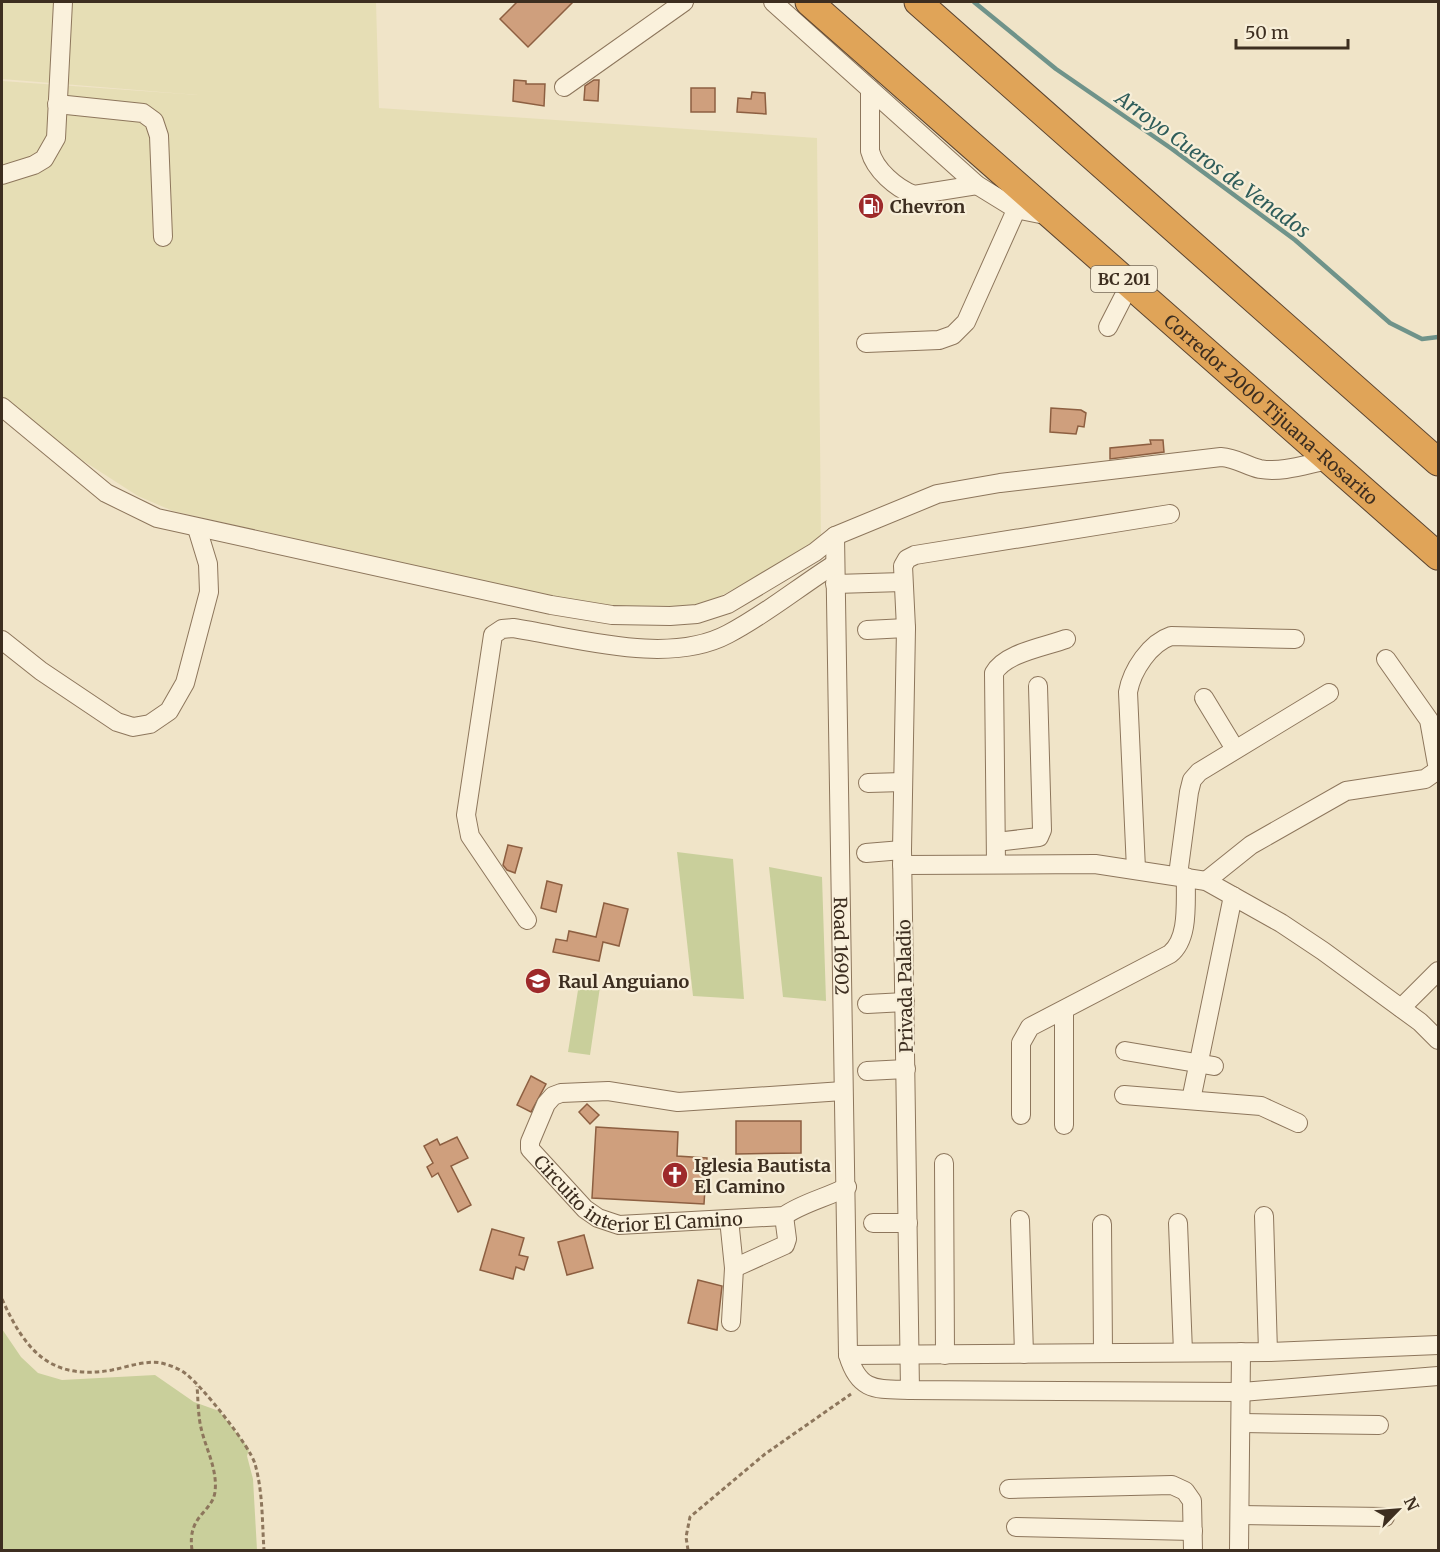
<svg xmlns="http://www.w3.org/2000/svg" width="1440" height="1552" viewBox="0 0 1440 1552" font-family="Merriweather,serif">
<rect width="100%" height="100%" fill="#f0e4c8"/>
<path fill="#e6deb5" d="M2,2H376L379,108L817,138L821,541L719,597L694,605L653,609L603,608L173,511L138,496L82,460L2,397V81L198,95L2,79Z"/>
<path fill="#c9cf9b" d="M677,852L733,859L744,999L693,996Z
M769,867L822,877L826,1001L783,997Z
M579,984L600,987L590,1055L568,1052Z
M2,1329L21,1357L38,1373L62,1380L155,1375L194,1402L219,1411L249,1449L247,1456L253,1479L257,1550H2Z"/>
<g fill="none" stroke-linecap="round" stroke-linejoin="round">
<path stroke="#6f938a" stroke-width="4.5" d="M974,2L1056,69L1172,149L1295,240L1390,323L1422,339L1438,337"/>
</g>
<path fill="#cf9f7d" stroke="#8d5f41" stroke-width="1.5" d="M517,2H573L528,47L500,19Z
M514,80L526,81V84H545L544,106L513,101Z
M594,80H599L598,101L584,100L585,86Z
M691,88H715V112H691Z
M752,92L765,93L766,114L737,112L738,98L751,99Z
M1051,408L1081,410L1086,413L1084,427L1078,426L1076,434L1050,432Z
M1150,440H1163L1164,452L1110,459V448L1151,444Z
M508,845L522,848L515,873L507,870L503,865Z
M547,881L562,885L556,912L541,908Z
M604,903L628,909L619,946L603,942L599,961L553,952L556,939L567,941L569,931L596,937Z
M531,1076L546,1084L531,1112L517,1105Z
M587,1104L599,1115L590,1124L579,1112Z
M736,1121H801V1153L736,1154Z
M596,1127L678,1132L677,1156L707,1158L704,1204L592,1198Z
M457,1137L468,1158L451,1166L471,1205L458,1212L438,1173L432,1177L427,1167L433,1163L424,1146L437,1139L440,1145Z
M492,1229L524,1238L519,1255L528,1257L524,1270L516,1267L513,1279L480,1270Z
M584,1235L593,1268L567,1275L558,1242Z
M698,1280L722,1286L717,1330L688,1323Z"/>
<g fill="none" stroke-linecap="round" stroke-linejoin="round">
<g stroke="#8d765c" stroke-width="20">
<g id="minor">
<path d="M773,2L977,185L1016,209L1050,216"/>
<path d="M564,87L684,2"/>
<path d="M870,89V151C875,170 896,188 914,195L977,185"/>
<path d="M57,104L143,113L154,121L159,136L163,237"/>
<path d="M2,175L34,165L44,159L56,138L63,2"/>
<path d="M1108,327L1130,284"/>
<path d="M866,343L939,340L953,335L966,322L1021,199"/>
<path d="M2,407L106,493L157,518L551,605L612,615L670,616L697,614L728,604L815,552L835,536L937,494L1000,483L1221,457C1237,458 1246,466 1260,469C1283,473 1307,464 1329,460"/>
<path id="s1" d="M835,536L848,1355C859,1392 876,1389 910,1390L1242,1392L1438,1376"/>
<path d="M835,584L903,582"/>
<path d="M867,630L906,628"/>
<path d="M2,640L41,671L117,722L133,727L150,724L169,711L185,683L209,592L208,564L197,528"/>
<path d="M1204,698L1235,749"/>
<path d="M868,783L903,782"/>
<path d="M996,842L1039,837L1042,830L1038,686"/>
<path d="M866,853L902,850"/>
<path d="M996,864L994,673C1005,653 1044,647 1066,639"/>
<path d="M902,865L1095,864L1206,881L1281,923L1323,951L1420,1022L1438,1040"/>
<path d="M1136,869L1128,692C1132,670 1150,643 1171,636L1295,639"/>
<path d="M1178,875L1189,792L1192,780L1199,772L1329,693"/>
<path d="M1206,881L1251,845L1346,791L1425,779L1438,770L1429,720L1386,659"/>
<path d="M527,920L470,836L466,815L493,635L502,629L513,628C578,638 668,666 728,634C765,615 800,586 835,564"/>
<path d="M867,1004L905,1002"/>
<path d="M1401,1008L1438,971"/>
<path d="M1125,1051L1214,1066"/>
<path d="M867,1071L906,1069"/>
<path id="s2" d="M843,1091L678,1102L608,1091L561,1093L553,1096L546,1104L530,1142V1149L585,1209L598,1218L619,1225L784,1216C802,1203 826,1198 847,1187"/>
<path d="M1124,1095L1261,1106L1298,1123"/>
<path d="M1191,1100L1233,896"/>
<path d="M1021,1115V1043L1030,1027L1170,954C1190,938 1185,901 1186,877"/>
<path d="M1064,1125V1010"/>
<path d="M944,1163L945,1355"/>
<path d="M1264,1216L1268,1352"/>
<path d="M729,1219L734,1268L731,1322"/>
<path d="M1020,1220L1024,1354"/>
<path d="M873,1223H908"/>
<path d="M1178,1223L1183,1352"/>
<path d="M1102,1224L1103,1353"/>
<path d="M734,1268L785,1245L787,1239L784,1216"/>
<path d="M848,1355L1268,1352L1438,1345"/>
<path d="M910,1390L902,850L906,628L903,566L907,559L915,555L1170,514"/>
<path d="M1242,1423L1379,1425"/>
<path d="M1009,1489L1172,1485L1185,1491L1192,1501L1193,1550"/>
<path d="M1240,1515L1385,1517"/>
<path d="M1016,1527L1193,1531"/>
<path d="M1239,1550L1241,1352"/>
</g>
</g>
<g stroke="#5b4430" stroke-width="29">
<g id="highway">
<path id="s3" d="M809,2L1438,556"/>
<path d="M918,2L1438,462"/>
</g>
</g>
<path stroke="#8d765c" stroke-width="3" stroke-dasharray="4.5 3" stroke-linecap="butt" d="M2,1299C25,1350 50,1381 112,1370C127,1367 146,1360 161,1363C170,1365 180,1369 186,1374C202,1386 250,1446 255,1464C263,1492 262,1522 264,1550
M192,1550C187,1515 212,1513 215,1492C218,1468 204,1446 200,1423C198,1411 198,1398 197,1386
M688,1550L686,1537L690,1517L765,1454L851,1394"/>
<use href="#minor" stroke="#faf1dc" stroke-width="18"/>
<use href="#highway" stroke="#e0a458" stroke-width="27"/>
</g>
<defs>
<g id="fuel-disc" transform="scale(1.35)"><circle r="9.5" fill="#9e2a2b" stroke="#f7eed8"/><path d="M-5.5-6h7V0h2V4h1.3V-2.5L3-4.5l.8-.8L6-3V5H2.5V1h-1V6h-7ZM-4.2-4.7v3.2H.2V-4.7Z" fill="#fff"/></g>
<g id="school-disc" transform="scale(1.35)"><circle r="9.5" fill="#9e2a2b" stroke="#f7eed8"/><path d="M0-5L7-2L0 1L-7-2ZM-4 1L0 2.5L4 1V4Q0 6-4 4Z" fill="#fff"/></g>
<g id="church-disc" transform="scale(1.35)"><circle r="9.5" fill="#9e2a2b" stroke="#f7eed8"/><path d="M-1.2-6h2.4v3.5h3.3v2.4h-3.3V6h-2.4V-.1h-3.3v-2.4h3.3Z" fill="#fff"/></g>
</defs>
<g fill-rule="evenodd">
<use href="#fuel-disc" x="871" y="206"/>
<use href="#school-disc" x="538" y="981"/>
<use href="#church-disc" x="675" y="1175"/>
</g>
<g text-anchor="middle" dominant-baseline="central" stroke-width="4.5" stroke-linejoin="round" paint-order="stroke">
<rect fill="#f7eed8" stroke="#756857" stroke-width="1.5" x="1091" y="266" width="66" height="26" rx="4.5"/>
<g font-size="16" font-weight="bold" fill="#3d2e20">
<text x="1124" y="279">BC 201</text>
</g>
<g font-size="18" font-weight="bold" fill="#3d2e20" stroke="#f7eed8" text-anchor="start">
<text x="890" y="206">Chevron</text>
<text x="558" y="981">Raul Anguiano</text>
<text x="694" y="1165">Iglesia Bautista<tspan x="694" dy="21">El Camino</tspan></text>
</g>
<g font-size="18" fill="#3d2e20" stroke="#f7eed8">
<text stroke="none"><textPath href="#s3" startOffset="616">Corredor 2000 Tijuana-Rosarito</textPath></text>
<text stroke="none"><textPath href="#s1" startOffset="410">Road 16902</textPath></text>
<text transform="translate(905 986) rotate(-91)">Privada Paladio</text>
<text stroke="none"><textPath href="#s2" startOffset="478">Circuito interior El Camino</textPath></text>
</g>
<g font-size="20" font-style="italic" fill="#2f5d5a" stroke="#f7eed8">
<text transform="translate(1213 164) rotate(36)">Arroyo Cueros de Venados</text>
</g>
</g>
<rect width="1440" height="1552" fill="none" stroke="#3d2e20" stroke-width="6"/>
<g transform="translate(1398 1510) rotate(65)" stroke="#f7eed8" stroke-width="4.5" paint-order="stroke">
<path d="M0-4.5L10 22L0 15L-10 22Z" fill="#3d2e20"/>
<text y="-9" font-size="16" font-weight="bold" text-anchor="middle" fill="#3d2e20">N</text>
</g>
<path d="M1236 39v9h112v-9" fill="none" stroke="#3d2e20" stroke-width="3"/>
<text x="1245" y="39" font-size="18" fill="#3d2e20" stroke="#f7eed8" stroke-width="4.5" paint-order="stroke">50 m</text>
</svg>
